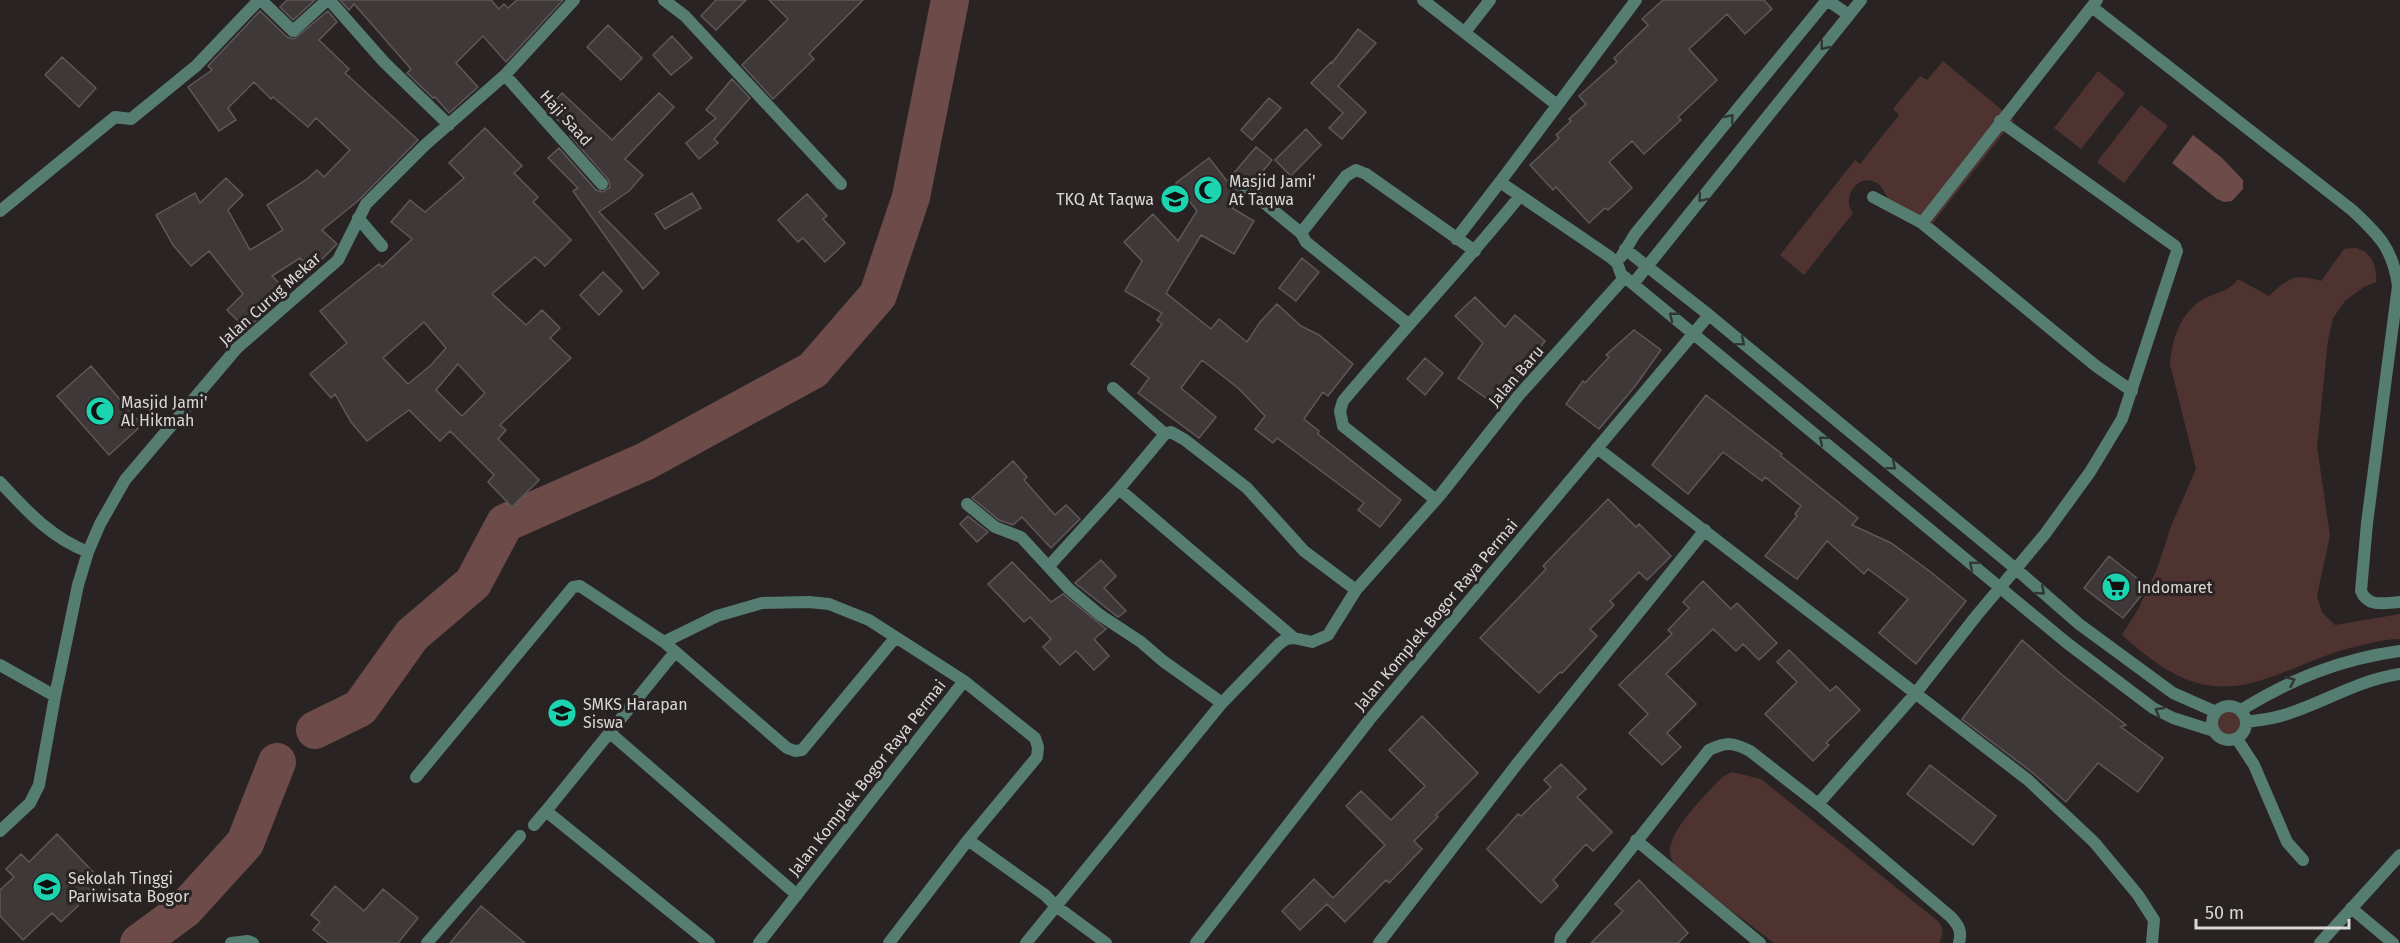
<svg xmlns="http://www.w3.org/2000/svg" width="2400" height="943" viewBox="0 0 2400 943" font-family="'Fira Sans',sans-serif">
<rect width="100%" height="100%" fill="#292423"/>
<path fill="#4e3331" d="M1943,61L2014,120L1927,230C1915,220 1899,211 1889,200C1884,194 1883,185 1875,182C1857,173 1841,199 1853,213L1804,275L1780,255L1855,160L1860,164L1899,115L1893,109L1920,76L1927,80Z
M2098,71L2125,93L2081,149L2054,128Z
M2141,105L2168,126L2124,183L2097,162Z
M2344,249C2348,249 2355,247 2359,249C2373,253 2377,270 2376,282L2364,287L2346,300L2333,318L2328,340L2317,447L2330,535L2317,596L2322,612L2335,625L2400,614V639C2382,639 2363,645 2346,649C2318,657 2293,670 2265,679C2204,700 2166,674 2122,635L2138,609L2157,569L2171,526L2196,469L2170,364C2172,341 2179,316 2199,302C2212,292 2228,294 2238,279L2269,296C2288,278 2295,273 2321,281Z
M2216 723a14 14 0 1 1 28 0a14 14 0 1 1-28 0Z
M1732,772L1761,779L1939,922C1944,930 1943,935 1939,943H1774L1678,870C1673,863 1668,854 1671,844C1677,822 1706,795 1722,777Z"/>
<path fill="#6d4b49" d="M2193,135L2222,158L2243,180V189L2232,201L2224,202L2217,199L2172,163Z"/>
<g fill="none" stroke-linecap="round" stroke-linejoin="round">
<path stroke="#6d4b49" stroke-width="38" d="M315,730L360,708L412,635L473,583L505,523L646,461L813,370L878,295L911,197L950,0
M139,943L185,909L245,843L277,762"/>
</g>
<path fill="#3e3838" stroke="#5e5858" stroke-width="1.5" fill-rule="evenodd" d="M287,0H315L293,20L280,7Z
M340,0H491L499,9L504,4L508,8L517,0H563L506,62L483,36L456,63L478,87L449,113L435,97L433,98L407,73L411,69L354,4L349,10Z
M716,0H746L716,30L701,16Z
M769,0H863L809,54L814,59L773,99L742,65L788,19Z
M1663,0H1764L1772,9L1745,34L1727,14L1689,49L1717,80L1678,117L1681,120L1644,154L1632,141L1609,162L1632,188L1608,210L1605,208L1589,223L1556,187L1553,190L1530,165L1559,138L1556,135L1571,121L1569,119L1586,104L1579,96L1617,62L1614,58L1648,25L1642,19Z
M260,11L287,37L294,39L328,11L337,22L319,40L349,69L345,73L418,140L359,200L322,230L337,244L311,270L300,258L272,276L282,286L256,315L259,318L246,329L227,310L243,294L209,251L191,266L173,245L156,215L195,193L200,203L226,178L243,195L228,210L250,250L283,230L267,205L306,180L317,170L324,177L350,150L316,118L308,127L273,97L271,99L254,82L228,108L236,120L219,131L188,87L212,70L208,66Z
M608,25L642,58L621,80L587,47Z
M1358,29L1376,43L1338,86L1366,112L1342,139L1329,128L1343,113L1311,83L1331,62L1332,63Z
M672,36L692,58L671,75L653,55Z
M62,57L96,88L79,107L45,75Z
M732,79L750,98L714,139L718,143L699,159L686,143L716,118L706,110Z
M562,93L612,140L659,93L674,107L625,159L643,175L629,191L599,212L659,273L643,289L573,191L578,188L548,158L559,148L596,190L603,192L610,187L608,179L570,136L573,134L547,110Z
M1269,98L1281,108L1252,140L1241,130Z
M485,128L522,166L514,173L538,197L533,202L571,240L545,266L535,257L492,294L526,325L542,310L560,328L550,338L571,358L500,425L506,430L498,439L539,480L512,507L488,482L494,475L450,431L440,441L409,410L367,441L351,422L335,394L331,398L310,374L347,343L320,311L379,264L382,267L412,239L391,222L410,200L425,212L464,178L449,163ZM424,322L446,348L431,365L408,384L383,358ZM458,364L485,393L462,416L436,390Z
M1306,129L1321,145L1291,176L1275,160Z
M1256,147L1272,160L1253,183L1242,176L1235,178L1233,182L1234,187L1242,196L1232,208L1254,221L1234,254L1201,235L1166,293L1211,329L1219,319L1247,342L1260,322L1277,304L1301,326L1319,335L1353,364L1328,396L1323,392L1304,419L1319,431L1318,434L1401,500L1380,527L1358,510L1364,503L1277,438L1273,443L1255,429L1265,416L1238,388L1202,360L1181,388L1216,417L1199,438L1138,393L1149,378L1131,364L1162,324L1157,320L1162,313L1125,291L1142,261L1124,242L1153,214L1178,241L1197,211L1176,183L1209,158L1227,181Z
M692,193L701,208L665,229L655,214Z
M807,194L827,216L823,219L845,243L825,262L803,238L798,242L778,220Z
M1302,258L1319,272L1296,301L1279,288Z
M603,272L622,291L599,315L580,295Z
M1475,297L1505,327L1515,315L1545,341L1497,406L1458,378L1483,343L1455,316Z
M1634,330L1661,350L1636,385L1599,429L1566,404L1583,381L1585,383L1609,357L1606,355Z
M1425,358L1443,373L1425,395L1407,379Z
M91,366L142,425L109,455L57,396Z
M1706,395L1782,454L1781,456L1858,518L1852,525L1891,543L1932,573L1966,601L1916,664L1879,633L1908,599L1868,569L1864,574L1827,541L1797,579L1765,556L1797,516L1795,514L1801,506L1765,477L1762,481L1723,452L1688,494L1652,465Z
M1013,461L1027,477L1024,480L1055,515L1066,505L1080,519L1051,548L1022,517L1013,525L999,520L972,498Z
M1608,499L1636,527L1639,524L1671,556L1647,580L1639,572L1610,601L1614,605L1590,629L1597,636L1562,673L1560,672L1539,693L1480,638L1546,569L1543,566Z
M968,516L988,532L977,542L960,524Z
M2109,556L2148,587L2123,618L2084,588Z
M1101,560L1116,576L1104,588L1126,611L1118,617L1075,583Z
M1012,562L1051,602L1063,594L1106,629L1094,639L1109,656L1094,670L1076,651L1060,665L1043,647L1051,639L1030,617L1024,622L988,584Z
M1703,581L1731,609L1737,603L1777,643L1759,660L1743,644L1736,651L1713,629L1666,674L1696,704L1667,733L1681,747L1662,765L1629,733L1648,714L1619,685L1672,634L1668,630L1689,608L1683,602Z
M2022,640L2061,674L2126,725L2121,727L2163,758L2138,792L2098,763L2066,802L2033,773L1962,719Z
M1789,650L1830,691L1836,686L1860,710L1826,743L1829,745L1813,761L1765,714L1797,682L1777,662Z
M1422,716L1478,773L1436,815L1438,817L1414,841L1422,849L1389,883L1386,880L1345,922L1327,904L1300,930L1282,911L1314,879L1333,898L1385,845L1346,806L1361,791L1391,820L1425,786L1389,750Z
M1561,764L1586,789L1577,797L1612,832L1593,851L1586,844L1553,880L1558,886L1541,903L1487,849L1518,814L1521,816L1551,787L1544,780Z
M1930,765L1996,816L1973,845L1907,794Z
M57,834L94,873L88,878L94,885L77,902L79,905L61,922L52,913L23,940L0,916V890L14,877L6,869L21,854L29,862Z
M1639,880L1688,933L1678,943H1591L1623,911L1615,904Z
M335,886L364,911L383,889L418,918L398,943H329L313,930L320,922L311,915Z
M481,906L525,943H450Z"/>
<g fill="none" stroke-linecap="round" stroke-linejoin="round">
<path stroke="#557d71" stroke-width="12" d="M261,0L293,31L326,1L332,3L384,62L449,125
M664,0L685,16L841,184
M1423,0L1557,105
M1636,0L1500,182L1610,257L1617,263L1621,274L2067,643L2153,708L2173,718L2214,731
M1827,0L1849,15
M2092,7L2352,210C2379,235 2393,249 2398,286L2367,523L2361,591C2368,608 2385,603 2400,602
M1465,32L1490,0
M505,75L602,184
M1241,184L1301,233
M1873,197L1922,223L2096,366L2132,391
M0,211L115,117L131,119L196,66L259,0
M358,218L382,246
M1922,223L2097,0
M1456,239L1500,182
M1625,249L1709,315L2016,569L2079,624L2173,693L2216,712
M1621,257L1635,234L1827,0
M1633,284L1861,0
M1408,324L1306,242L1301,233L1346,176L1356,170L1366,174L1475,251
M1113,388L1165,434
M1597,448L2028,780L2094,842L2138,895L2154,920L2152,943
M0,482C27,511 50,537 88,552
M1119,489L1294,638
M1436,500L1343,426L1340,411L1343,401C1401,332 1463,266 1520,196
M967,504L995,527L1021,537L1069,589L1100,615L1141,642L1163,661L1222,703
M1049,566L1119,489L1165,434L1171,432L1185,440L1247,488L1304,551L1356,590
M664,642L717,616L762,603L809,602L829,604L869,620L964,681L1035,738L1038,747L1037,757L968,840L889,943
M675,652L546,811L709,943
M0,665L55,696
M2212 723a17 17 0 1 1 34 0a17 17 0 1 1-34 0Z
M2241,710C2291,679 2341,659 2400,651
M2247,722C2259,720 2272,719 2284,715C2326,702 2355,681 2400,674
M609,732L797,895
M2237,739L2254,765L2287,842L2303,860
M416,777L573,587L580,586L664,642L787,748L795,751L802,750L895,638
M1818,804L1951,917C1959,926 1962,931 1959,943
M534,825L546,811
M0,831L30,803L39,785L55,696L78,585L88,552L100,524L125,480L237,348L338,260L366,204L425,145L505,75L574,0
M968,840L1045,895L1056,906L1106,943
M1636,840L1760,943
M2351,908L2393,943
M231,943L248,941L253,943
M427,943L520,836
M759,943L964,681
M1026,943L1222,703L1279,644L1286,639L1294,638L1312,642L1328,635L1356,590L1441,494L1519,395L1625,277
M1196,943L1370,719L1709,315
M1379,943L1517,764L1705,530
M1560,943L1561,937L1709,750C1727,742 1732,742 1750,751L1818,804L1915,694L1977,615L2045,534L2090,472L2122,419L2177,251L2175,246L2000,121
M2320,943L2400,855"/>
</g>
<defs><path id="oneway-chevron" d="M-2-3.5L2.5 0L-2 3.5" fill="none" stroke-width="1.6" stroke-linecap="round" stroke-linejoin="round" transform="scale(1.5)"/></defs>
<g stroke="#323633">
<use href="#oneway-chevron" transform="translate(1824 46) rotate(129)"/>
<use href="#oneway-chevron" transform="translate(1730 118) rotate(-51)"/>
<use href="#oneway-chevron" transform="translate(1702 198) rotate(129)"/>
<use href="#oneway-chevron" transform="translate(1673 316) rotate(-142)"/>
<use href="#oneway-chevron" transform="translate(1741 342) rotate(40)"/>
<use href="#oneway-chevron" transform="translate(1823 440) rotate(-140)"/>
<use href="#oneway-chevron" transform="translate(1892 466) rotate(40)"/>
<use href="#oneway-chevron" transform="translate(1973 565) rotate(-140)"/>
<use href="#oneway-chevron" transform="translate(2041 591) rotate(41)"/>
<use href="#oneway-chevron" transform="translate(2291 681) rotate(-25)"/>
<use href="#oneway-chevron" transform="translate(2159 711) rotate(-150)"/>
</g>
<defs>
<g id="mosque-disc" transform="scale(1.5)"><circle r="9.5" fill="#1bd5b1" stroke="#292423"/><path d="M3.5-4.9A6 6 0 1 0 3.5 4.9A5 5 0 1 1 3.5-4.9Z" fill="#111"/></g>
<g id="school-disc" transform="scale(1.5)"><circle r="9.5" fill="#1bd5b1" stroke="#292423"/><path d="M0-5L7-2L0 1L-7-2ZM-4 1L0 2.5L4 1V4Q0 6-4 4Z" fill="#111"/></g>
<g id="supermarket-disc" transform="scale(1.5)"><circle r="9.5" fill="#1bd5b1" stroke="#292423"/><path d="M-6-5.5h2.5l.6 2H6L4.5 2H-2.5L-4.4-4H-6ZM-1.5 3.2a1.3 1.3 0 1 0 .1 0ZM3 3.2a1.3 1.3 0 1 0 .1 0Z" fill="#111"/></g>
</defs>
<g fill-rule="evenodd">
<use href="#mosque-disc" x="1208" y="190"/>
<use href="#school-disc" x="1175" y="199"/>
<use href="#mosque-disc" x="100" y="411"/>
<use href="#supermarket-disc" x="2116" y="587"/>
<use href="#school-disc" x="562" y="713"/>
<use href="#school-disc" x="47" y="887"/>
</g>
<g text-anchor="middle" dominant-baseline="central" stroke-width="6" stroke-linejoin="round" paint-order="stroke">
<g font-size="16" fill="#dcd8d8" stroke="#292423">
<text transform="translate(566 118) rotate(48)">Haji Saad</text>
<text transform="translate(270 299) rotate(-42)">Jalan Curug Mekar</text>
<text transform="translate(1516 376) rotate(-49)">Jalan Baru</text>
<text transform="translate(1436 615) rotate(-50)">Jalan Komplek Bogor Raya Permai</text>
<text transform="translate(867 778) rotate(-52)">Jalan Komplek Bogor Raya Permai</text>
</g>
<g font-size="16" fill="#dcd8d8" stroke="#292423" text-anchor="start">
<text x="1229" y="181">Masjid Jami'<tspan x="1229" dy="18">At Taqwa</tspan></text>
<text x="1154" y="199" text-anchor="end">TKQ At Taqwa</text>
<text x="121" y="402">Masjid Jami'<tspan x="121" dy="18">Al Hikmah</tspan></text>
<text x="2137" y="587">Indomaret</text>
<text x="583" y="704">SMKS Harapan<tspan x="583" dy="18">Siswa</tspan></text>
<text x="68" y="878">Sekolah Tinggi<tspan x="68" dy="18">Pariwisata Bogor</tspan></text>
</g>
</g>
<path d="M2196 919v9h153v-9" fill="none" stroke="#dcd8d8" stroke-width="3"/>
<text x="2205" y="919" font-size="18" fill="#dcd8d8" stroke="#292423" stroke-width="4.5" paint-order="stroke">50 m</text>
</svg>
